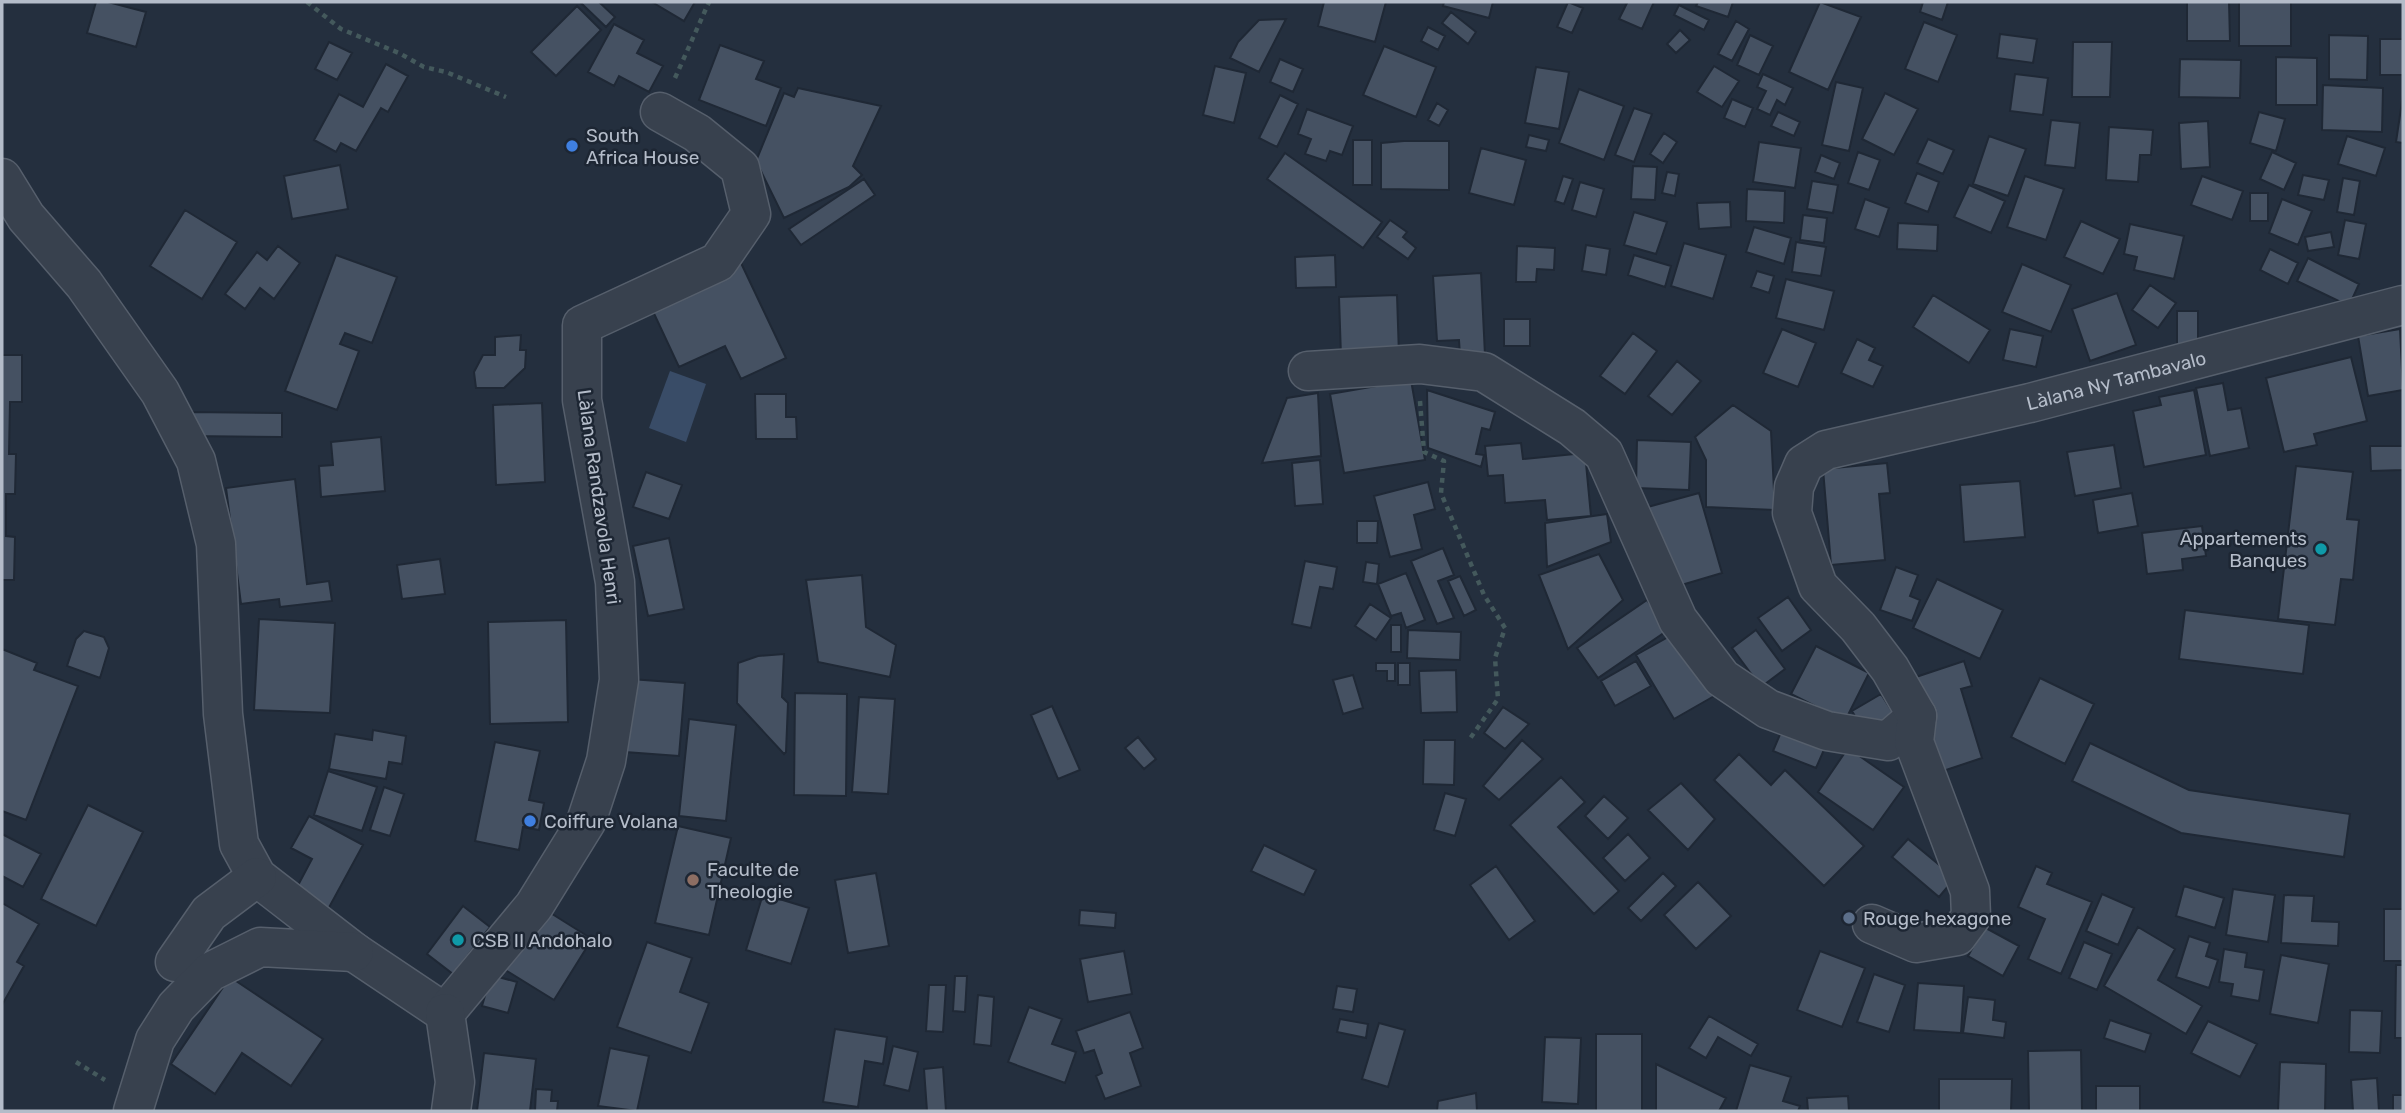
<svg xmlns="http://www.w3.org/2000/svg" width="2405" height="1113" viewBox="0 0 2405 1113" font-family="Rubik,sans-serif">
<rect width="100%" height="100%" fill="#242f3e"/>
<path fill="#394c67" d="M670,371L706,384L686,442L649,428Z"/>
<path fill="#455162" stroke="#1f2835" stroke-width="2" d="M96,2H108L146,12L136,47L87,33Z
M580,2H599L615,17L606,27Z
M652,2H695L684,21Z
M1324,2H1386L1375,42L1318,26Z
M1444,2H1493L1489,18L1443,6Z
M1568,2L1583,8L1572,33L1557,27Z
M1624,2H1654L1642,29L1619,19L1627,3Z
M1698,2H1733L1728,17L1696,6Z
M1820,2L1861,17L1828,90L1789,72Z
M1923,2H1948L1942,20L1920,12Z
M2187,2H2229L2230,41H2187Z
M2239,2H2291V46H2239Z
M1679,5L1709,20L1704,30L1674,15Z
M577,6L601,30L556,76L531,52Z
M1451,12L1476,32L1468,44L1442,23Z
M1286,19L1259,72L1230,58L1238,42L1259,20Z
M1736,21L1749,29L1732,61L1718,54Z
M1924,22L1957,35L1938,82L1905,69Z
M614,24L644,40L637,53L663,66L649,92L619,76L614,86L588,72Z
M1428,27L1445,36L1438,50L1421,41Z
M1680,30L1690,40L1676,53L1667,44Z
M2000,34L2037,39L2033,63L1997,58Z
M1750,35L1773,46L1759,75L1737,65Z
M2329,35L2368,36L2367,80L2329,79Z
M2380,39H2403V75H2380Z
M329,42L352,53L337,80L315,69Z
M2073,42H2112L2110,97H2072Z
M720,45L764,61L756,79L781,88L766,126L699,100Z
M1384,46L1436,67L1416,117L1363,95Z
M2276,57L2317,58V105H2276Z
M1280,59L1303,69L1293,92L1270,82Z
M2180,59L2241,60L2240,98L2179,97Z
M386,64L408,76L388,112L381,108L356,151L341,143L336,152L314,140L339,94L363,107Z
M1215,66L1246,73L1234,123L1203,115Z
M1714,66L1739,81L1722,107L1697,92Z
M1536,67L1569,72L1559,129L1525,123Z
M1763,74L1793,88L1785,105L1777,100L1770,115L1757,109L1766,91L1757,87Z
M2015,74L2048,78L2043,115L2010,111Z
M1836,82L1863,88L1849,151L1822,145Z
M2323,85L2383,88L2382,132L2322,130Z
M798,88L881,106L853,166L862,175L849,187L784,218L756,161L784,93L794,97Z
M1579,89L1624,106L1604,160L1559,143Z
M1885,93L1918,109L1894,155L1862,139Z
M1280,95L1298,104L1277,147L1259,138Z
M2403,95V143L2396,142Z
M1732,99L1753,108L1745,127L1724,118Z
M1437,103L1448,110L1439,126L1428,120Z
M1634,108L1652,114L1634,162L1615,155Z
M1307,109L1353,126L1342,155L1330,151L1326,161L1305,154L1311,139L1298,134Z
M1778,112L1800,122L1794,136L1771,126Z
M2259,112L2285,119L2276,151L2250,143Z
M2051,120L2080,123L2075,168L2045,165Z
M2208,121L2210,167L2181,169L2179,123Z
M2109,127L2153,130L2151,155H2140L2138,182L2106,180Z
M1664,133L1677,142L1663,163L1650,154Z
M1529,135L1549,140L1546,151L1526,147Z
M1989,136L2026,149L2008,196L1973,184Z
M2347,136L2385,148L2376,176L2338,164Z
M1928,139L1954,150L1943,174L1917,163Z
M1353,140H1372V185H1353Z
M1404,141H1449V190L1381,189V143Z
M1759,142L1801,148L1795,188L1753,182Z
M1481,148L1526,160L1514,205L1469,193Z
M1858,152L1880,160L1869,190L1848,183Z
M2272,152L2296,163L2284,190L2260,179Z
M1285,153L1382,222L1363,248L1267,179Z
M1821,155L1840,163L1834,179L1815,172Z
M340,165L348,209L292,219L284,176Z
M1633,166L1657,167L1655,200L1631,199Z
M1667,172L1679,174L1675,196L1662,193Z
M1917,173L1939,182L1928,212L1905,203Z
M2303,175L2329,180L2324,200L2298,195Z
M1563,176L1573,179L1564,204L1555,201Z
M2025,176L2064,189L2046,240L2007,227Z
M2202,176L2243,191L2232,220L2191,205Z
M2343,178L2360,181L2354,215L2337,212Z
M864,179L875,195L801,245L789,229Z
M1812,181L1838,185L1833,213L1807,209Z
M1580,182L1604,189L1596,217L1572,210Z
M1969,185L2005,201L1991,233L1954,217Z
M1747,189L1785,191L1784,223L1746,221Z
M2250,193H2268V221H2250Z
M1865,199L1889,208L1879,237L1855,229Z
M2282,199L2312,211L2298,245L2269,233Z
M1730,202L1731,227L1699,229L1697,203Z
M185,210L237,242L202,299L150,266Z
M1634,212L1667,222L1656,254L1624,245Z
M1803,215L1827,218L1824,243L1800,240Z
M1390,220L1407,232L1403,237L1416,248L1408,259L1377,237Z
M2345,220L2366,224L2359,259L2338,255Z
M2081,221L2120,239L2103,274L2064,257Z
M1898,223L1938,225L1937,251L1897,249Z
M2130,224L2184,236L2174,279L2134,270L2137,257L2124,254Z
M1754,227L1791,238L1784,264L1746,252Z
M2331,232L2334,247L2308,251L2305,237Z
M1796,242L1826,247L1821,276L1792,272Z
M1684,243L1726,255L1713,299L1671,286Z
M1586,245L1610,249L1606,275L1582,271Z
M278,246L300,263L274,299L260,288L245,309L225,294L257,252L267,260Z
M1517,246L1555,248L1554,270L1537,269L1536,282H1516Z
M2270,249L2298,263L2288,284L2260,270Z
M336,255L397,277L372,343L345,333L340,344L359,351L337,410L285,391Z
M1335,255L1336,287L1296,288L1295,257Z
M1634,255L1671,266L1665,287L1628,275Z
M2308,258L2359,284L2349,306L2297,281Z
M741,263L786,358L741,379L725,346L679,367L650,305Z
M2022,264L2071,285L2051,332L2002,312Z
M1757,271L1774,276L1769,293L1751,287Z
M1481,273L1485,355L1460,356L1459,340L1437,341L1433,276Z
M1786,279L1834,291L1824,330L1776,318Z
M2150,285L2176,303L2158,328L2132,310Z
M2117,293L2136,345L2090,361L2072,309Z
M1397,295L1399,355L1341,357L1339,297Z
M1933,295L1990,330L1969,363L1913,327Z
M2177,311H2198V344H2177Z
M1504,319H1530V346H1504Z
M1782,329L1816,343L1798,387L1763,373Z
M2010,329L2043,336L2036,367L2003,360Z
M2400,329L2403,390L2368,396L2358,336Z
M1633,333L1657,351L1625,394L1600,376Z
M521,335L520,350H526L525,368L504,388H476L474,372L483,355H495V337Z
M1857,339L1875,348L1869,360L1883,366L1873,387L1841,373Z
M2,355H22V402H10L9,454H16L15,494H6V536L15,537L14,580H2Z
M2351,357L2367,421L2314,434L2317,445L2284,452L2266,378Z
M1677,361L1701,381L1672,415L1648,396Z
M1411,380L1425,460L1344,473L1330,394Z
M2223,383L2228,410L2241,408L2249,448L2210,456L2196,388Z
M1427,390L1495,412L1490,430L1482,428L1476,454L1484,455L1481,467L1428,448Z
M2194,390L2206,455L2144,467L2133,411L2161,405L2159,397Z
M1318,393L1321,456L1262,463L1287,398Z
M755,394H786V417H796L797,439H756Z
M542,403L545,482L496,485L493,405Z
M1733,405L1771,431L1775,510L1706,507V460L1695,437Z
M188,412L282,413V437L187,436Z
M381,437L385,491L321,497L319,466L333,465L331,442Z
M1637,440L1691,442L1689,490L1636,488Z
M1521,443L1523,459L1585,453L1591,516L1547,520L1545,500L1505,503L1503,475L1488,476L1485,446Z
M2114,445L2121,488L2075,496L2067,452Z
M2370,446H2403V470L2371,471Z
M1320,460L1323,504L1295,506L1292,463Z
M1887,463L1890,493L1879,494L1885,560L1831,565L1823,469Z
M2296,466L2353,472L2347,519L2359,520L2353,580L2341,579L2335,625L2278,619Z
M646,472L682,485L669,519L633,507Z
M295,479L307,584L329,581L332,601L280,607L279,599L241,604L226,488Z
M2020,481L2025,537L1964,542L1960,485Z
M1428,482L1435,509L1414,515L1422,549L1390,557L1374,496Z
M1699,493L1722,573L1668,589L1644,508Z
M2132,493L2138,526L2098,533L2093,500Z
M1607,514L1611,542L1547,567L1545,523Z
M1357,521H1378L1377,543H1357Z
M2202,526L2206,556L2182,559L2183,570L2147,574L2142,533Z
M669,538L684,609L648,616L633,546Z
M1443,548L1454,575L1438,581L1454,618L1437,624L1411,561Z
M1599,554L1623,600L1568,649L1539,575Z
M440,559L445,594L402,599L397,565Z
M1305,561L1337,567L1333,589L1320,587L1311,628L1292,624Z
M1366,562L1379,564L1377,584L1363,582Z
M1896,567L1918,575L1910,596L1920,600L1912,621L1880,610Z
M1406,573L1425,620L1406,628L1401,613L1391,616L1378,584Z
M862,575L866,627L896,645L890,677L818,662L806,580Z
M1460,576L1476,610L1464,616L1448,581Z
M1937,579L2003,610L1980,659L1913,628Z
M1788,597L1811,630L1782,651L1758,618Z
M1647,600L1668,630L1598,678L1577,648Z
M1370,604L1391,618L1376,640L1355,626Z
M2185,610L2309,625L2303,674L2179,659Z
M259,619L335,623L330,713L254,710Z
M566,620L568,722L490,724L488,622Z
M1391,625H1401V652H1391Z
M1408,630L1461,632L1460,660L1407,658Z
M1756,630L1785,669L1761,687L1732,648Z
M84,631L104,637L109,648L100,678L67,666L76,639Z
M1679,631L1716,695L1674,719L1636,655Z
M1816,646L1869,673L1845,721L1791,694Z
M2,649L37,663L34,670L78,686L26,820L2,811Z
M784,654L782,697L788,703L786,752L784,754L737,703L738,663L758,656Z
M1636,661L1651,686L1615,706L1601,681Z
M1964,661L1972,686L1961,689L1982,758L1940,772L1910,679Z
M1376,663H1395V681H1387V671H1376Z
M1398,663H1410V685H1398Z
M1456,670L1457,712L1421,713L1419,671Z
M1353,675L1363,708L1343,714L1333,680Z
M2040,678L2094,704L2065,764L2011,737Z
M630,679L685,683L679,756L625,752Z
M795,693L847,694L846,796L794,795Z
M1881,694L1897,719L1867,737L1852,711Z
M859,697L895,699L888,794L852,792Z
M1052,706L1080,770L1058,779L1031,715Z
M1503,707L1529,724L1505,749L1484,733Z
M689,719L736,725L726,821L679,816Z
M1784,725L1827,743L1816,768L1773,751Z
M373,730L406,736L402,764L389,762L386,779L329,769L335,734L372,740Z
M1138,737L1156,759L1144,769L1125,748Z
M1424,740H1455L1454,785L1423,784Z
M1522,740L1543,759L1499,800L1483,786Z
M495,742L540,751L529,800L544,803L539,830L523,827L519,850L475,841Z
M2090,743L2189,790L2350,814L2344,857L2181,833L2072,781Z
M1848,748L1904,787L1873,830L1818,792Z
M1739,754L1771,785L1785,770L1864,846L1824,886L1714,780Z
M328,771L377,787L362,831L314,815Z
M1561,777L1585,802L1558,827L1619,891L1594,914L1510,825Z
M1681,783L1715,819L1688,850L1648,810Z
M384,787L404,794L390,836L370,830Z
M1445,793L1466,799L1455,836L1434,830Z
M1604,796L1628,818L1608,839L1585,816Z
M88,805L143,832L96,926L41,899Z
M309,816L363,845L320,924L287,906L312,859L291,848Z
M678,826L731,838L709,935L655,923Z
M2,834L41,854L23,887L2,876Z
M1628,834L1650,858L1625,881L1603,858Z
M1908,839L1955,878L1939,897L1892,857Z
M1264,845L1316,870L1304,895L1251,871Z
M1496,866L1535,921L1509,940L1470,885Z
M2036,866L2052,873L2047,884L2092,902L2061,974L2028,959L2045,919L2018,907Z
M876,873L889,946L848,953L835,880Z
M1663,873L1676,886L1641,921L1628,908Z
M1698,882L1731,916L1696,949L1664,915Z
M2184,886L2224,898L2215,928L2176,916Z
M2233,889L2275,895L2268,942L2226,935Z
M763,894L809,908L791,964L746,950Z
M2102,894L2134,908L2118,945L2086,931Z
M2284,895L2314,896L2312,921L2339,922L2338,946L2281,943Z
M2,903L39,924L17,962L24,966L2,1005Z
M463,906L490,927L453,974L427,954Z
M541,907L592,939L554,1000L502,968Z
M2384,909H2403V961H2384Z
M1080,910L1116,913L1115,928L1079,925Z
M1984,927L2019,946L2003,976L1968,956Z
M2138,927L2175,949L2158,980L2202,1006L2186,1034L2104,986Z
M2189,936L2210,943L2206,956L2218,960L2209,988L2176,977Z
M647,942L692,958L680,992L709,1003L691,1053L617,1027Z
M2084,942L2112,954L2097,990L2069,978Z
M2224,949L2247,953L2245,967L2264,970L2259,1001L2231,996L2233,984L2219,982Z
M1124,951L1132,994L1088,1002L1080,959Z
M1820,951L1865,968L1842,1027L1797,1010Z
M2281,955L2329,964L2318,1023L2270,1014Z
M2396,965H2403V1038H2395Z
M1874,974L1905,985L1889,1032L1857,1022Z
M491,975L517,982L508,1013L482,1006Z
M955,976H967L965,1012L953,1011Z
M230,977L323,1039L291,1086L242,1053L215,1094L171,1064Z
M1918,983L1964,986L1961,1033L1914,1030Z
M929,985H946L943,1032L926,1031Z
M1337,986L1357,989L1353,1012L1333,1009Z
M978,995L994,997L991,1046L974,1044Z
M1968,997L1995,1000L1993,1020L2006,1022L2004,1038L1963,1033Z
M1029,1007L1062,1019L1052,1044L1076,1052L1065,1083L1008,1062Z
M2350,1010L2382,1011L2380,1053L2349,1052Z
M1130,1012L1143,1048L1130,1053L1141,1086L1105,1099L1096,1076L1102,1073L1094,1050L1084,1053L1076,1031Z
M1709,1016L1758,1044L1751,1056L1718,1037L1706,1058L1689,1048Z
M1340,1019L1368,1024L1366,1038L1337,1032Z
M2110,1020L2151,1034L2145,1052L2104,1038Z
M2208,1021L2257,1044L2240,1077L2191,1053Z
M1379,1023L1405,1030L1388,1087L1362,1079Z
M835,1029L887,1037L883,1064L865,1061L858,1107L823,1102Z
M1596,1034H1642V1111H1596Z
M1545,1037L1581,1038L1578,1104L1542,1102Z
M893,1046L918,1052L909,1091L884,1085Z
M610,1048L649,1056L637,1111L598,1106Z
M2081,1050L2082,1111H2029L2028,1051Z
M484,1053L536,1059L530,1111H477Z
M2280,1062L2326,1064L2325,1111H2278Z
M1656,1064L1726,1098L1719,1111H1656Z
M1750,1065L1791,1077L1783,1101L1800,1106L1798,1111H1736Z
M943,1067L946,1111H927L924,1069Z
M2377,1078L2379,1111H2353L2351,1080Z
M1939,1079H2012L2011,1111H1939Z
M2096,1086H2140V1111H2096Z
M536,1089L552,1090L551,1101H558L557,1111H535Z
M1476,1093L1477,1111H1437L1438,1101Z
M2393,1095H2403V1111H2393Z
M1848,1096L1849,1111H1808L1807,1098Z"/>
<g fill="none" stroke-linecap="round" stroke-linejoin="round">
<g stroke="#565f6c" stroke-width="41">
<g id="minor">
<path d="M2,178L26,217L84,284L160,392L196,461L216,544L223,714L239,844L257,877L354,952L445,1013"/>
<path d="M1308,371L1420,364L1484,372L1572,427L1604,454L1678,620L1722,678L1768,709L1827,731L1888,741L1917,716"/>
<path id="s1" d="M1872,924L1916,943L1957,936L1971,917L1970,891L1914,742L1917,716L1890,669L1858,627L1818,586L1792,513L1794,487L1804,464L1826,450L2030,403L2403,305"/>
<path d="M175,962L209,913L257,877"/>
<path d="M445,1013L534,906L586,822L606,761L619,680L615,582L582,400V325L718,262L751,214L740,168L697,133L660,112"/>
<path d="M445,1013L455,1082L451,1111"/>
<path d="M133,1111L155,1040L176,1007L210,972L260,947L354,952"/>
</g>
</g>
<path stroke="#44595c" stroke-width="4.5" stroke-dasharray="5 5" stroke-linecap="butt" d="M307,2L341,29L399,53L424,67L446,72L506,97
M675,78L709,2
M1420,401L1424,452L1444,461L1441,493L1484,595L1505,628L1495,658L1498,699L1469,740
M76,1062L105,1080"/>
<use href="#minor" stroke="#38414e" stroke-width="38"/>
</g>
<g fill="#3f7fe0" stroke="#1d2633" stroke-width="2.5">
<circle cx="572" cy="146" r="7"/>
<circle cx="530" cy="821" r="7"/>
</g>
<g fill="#0f9aa8" stroke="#1d2633" stroke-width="2.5">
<circle cx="2321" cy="549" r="7"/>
<circle cx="458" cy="940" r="7"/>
</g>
<circle fill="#8d6e63" stroke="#1d2633" stroke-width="2.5" cx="693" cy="880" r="7"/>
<circle fill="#5c6f8a" stroke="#1d2633" stroke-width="2.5" cx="1849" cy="918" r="7"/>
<g text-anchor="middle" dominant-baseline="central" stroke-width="5" stroke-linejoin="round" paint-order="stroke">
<g font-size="19" fill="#b4bcc9" stroke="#1d2633" text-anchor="start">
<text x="586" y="135">South<tspan x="586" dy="22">Africa House</tspan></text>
<text x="2307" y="538" text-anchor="end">Appartements<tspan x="2307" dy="22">Banques</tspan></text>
<text x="544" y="821">Coiffure Volana</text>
<text x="707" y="869">Faculte de<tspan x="707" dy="22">Theologie</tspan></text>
<text x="1863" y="918">Rouge hexagone</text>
<text x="472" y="940">CSB II Andohalo</text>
</g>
<g font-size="19" fill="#b4bcc9" stroke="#1d2633">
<text stroke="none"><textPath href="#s1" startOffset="942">Làlana Ny Tambavalo</textPath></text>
<text transform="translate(599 497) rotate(82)">Làlana Randzavola Henri</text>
</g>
</g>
<rect width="2405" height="1113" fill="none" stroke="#b4bcc9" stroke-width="7"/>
</svg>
